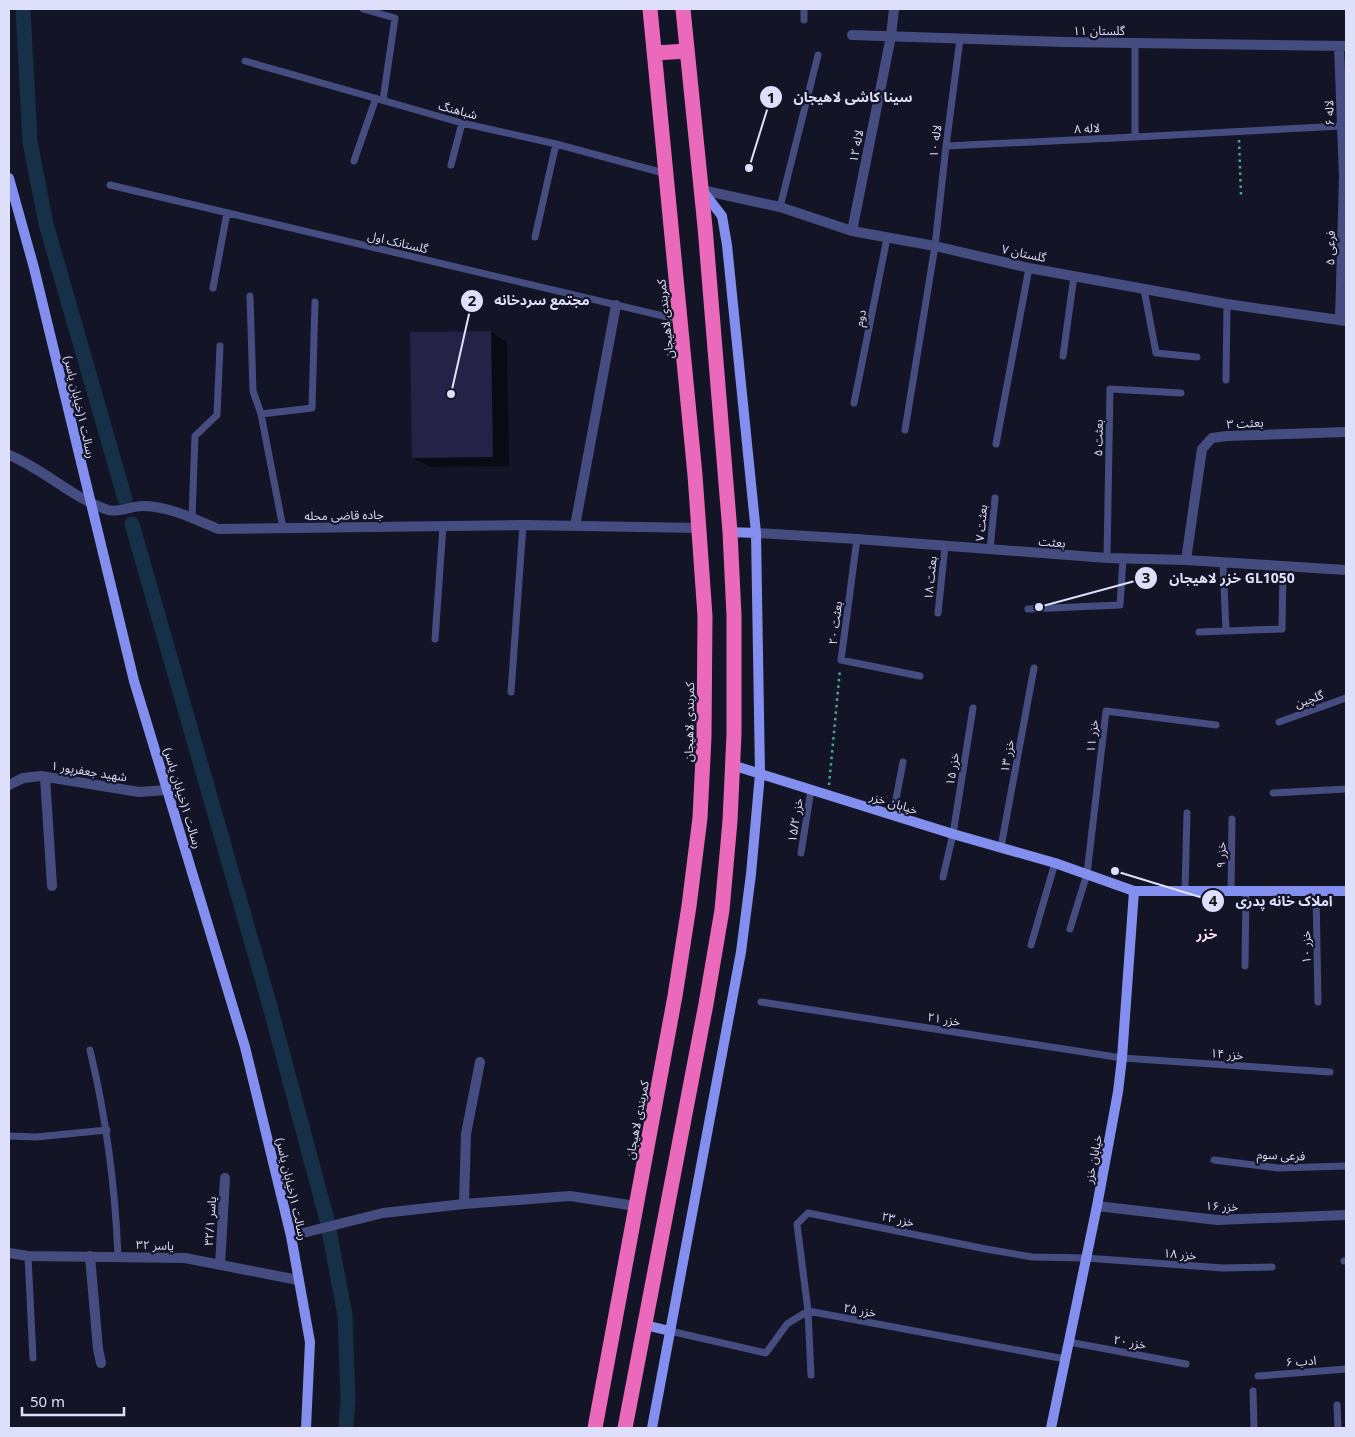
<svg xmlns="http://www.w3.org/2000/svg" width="1355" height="1437" viewBox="0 0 1355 1437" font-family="'Noto Sans','Noto Sans Arabic',sans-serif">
<rect width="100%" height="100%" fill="#141427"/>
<path fill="#0007" d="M491,332L507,342L509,466L430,467L413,458Z"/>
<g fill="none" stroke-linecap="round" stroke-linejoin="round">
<path stroke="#163048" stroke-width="15" d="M23,9L30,142L46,224L125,499
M132,524L269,1003L327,1220L345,1315L348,1399L346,1428"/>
</g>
<path fill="#242246" d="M491,331L493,457L412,458L410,332Z"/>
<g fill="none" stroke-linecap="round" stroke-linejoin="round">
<path stroke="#41ac95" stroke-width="2.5" stroke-dasharray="2.5 4" stroke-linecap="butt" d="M1239,140L1241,195
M829,785L840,669"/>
<path stroke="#454c80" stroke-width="7" d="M363,9L395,18L383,100
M804,9V20
M245,61L462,123L556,144L667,174
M1135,137L1342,126
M946,146L1135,137V43
M354,161L376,98
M451,165L462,123
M110,185L680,320
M780,207L818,55
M535,237L556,144
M213,288L227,213
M1144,289L1156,353L1197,357
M250,296L253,391L261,414L283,528
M1063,356L1074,276
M1226,380L1227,304
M854,403L887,238
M261,414L312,408L315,302
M905,430L935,246L946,146L960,39
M996,444L1029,268
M192,518L195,436L217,415L220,346
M857,539L841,660L920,676
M990,550L995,498
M1107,558L1110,389L1181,393
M1223,563L1226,631
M1028,609L1120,605L1123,559
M938,613L945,546
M1199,632L1282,629L1283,566
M435,639L443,526
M511,692L523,525
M1279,722L1346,698
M1273,793L1346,789
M893,815L903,762
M1001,847L1034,668
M801,853L811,790
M943,877L953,834L973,708
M1185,891L1187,813
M1231,891L1232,819
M1316,891L1318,1002
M1070,929L1087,874L1106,711L1216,725
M1031,945L1055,863
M1245,966L1246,891
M761,1002L1122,1058L1330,1072
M90,1050C107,1121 115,1184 118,1256
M9,1136L36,1137L107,1130
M1214,1160L1278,1168L1346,1166
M28,1256L33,1358
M1344,1261H1346
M670,1331L766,1353L787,1324L808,1311L1065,1359
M1069,1342L1186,1364
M811,1375L808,1311L797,1224L808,1213L986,1249L1032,1257L1086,1258L1223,1268L1272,1267
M1258,1376L1346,1369
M1253,1391L1254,1428
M1337,1405L1338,1428"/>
<path stroke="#454c80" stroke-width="10" d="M852,35L1065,42L1346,46
M1339,46L1344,177L1340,320
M702,190L780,207L852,231L935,246L1029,268L1227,304L1346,321
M852,231L891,36L894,9
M9,455C44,469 72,498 108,510C119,513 131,506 142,506C169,506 194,519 218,529L523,525L699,528
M575,526L616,305
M756,533L857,539L1107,558L1186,560L1346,570
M1186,560L1202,449L1212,438L1227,436L1346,432
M45,777L52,886
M9,785L23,778L41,776L139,792L167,790
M464,1204L466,1134L480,1062
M1097,1206L1217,1220L1346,1215
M291,1236L383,1213L464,1204L570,1196L636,1206
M9,1253L28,1256L185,1258L298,1280
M90,1256L98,1349L101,1363
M220,1265L225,1178"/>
<path stroke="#828fee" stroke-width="10" d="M9,178L34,268L134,681L245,1047L291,1236L310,1342L306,1428
M730,532L756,533
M732,765L953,834L1055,863L1134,891H1346
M645,1325L670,1331
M652,1428L741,952L751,874L760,774L756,533L727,245L722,216L702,190
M1051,1428L1097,1206L1118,1092L1122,1058L1134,891"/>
<path stroke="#ea69ba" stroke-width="15" d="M655,53L687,51
M595,1428L675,996L689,906L700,818L704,737L705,616L695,475L650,9
M625,1428L706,1004L722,910L730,821L734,734V616L730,532L705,227L683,9"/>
</g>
<g text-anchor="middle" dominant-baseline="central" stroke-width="4.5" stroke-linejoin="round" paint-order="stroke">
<g font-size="12" fill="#dedffa" stroke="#141427">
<text x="1099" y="30">گلستان ۱۱</text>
<text transform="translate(458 110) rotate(15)">شباهنگ</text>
<text transform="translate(1329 113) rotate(-92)">لاله ۶</text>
<text transform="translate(1087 128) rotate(-3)">لاله ۸</text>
<text transform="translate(935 141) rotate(-83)">لاله ۱۰</text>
<text transform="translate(856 146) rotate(-79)">لاله ۱۲</text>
<text transform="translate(398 242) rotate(13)">گلستانک اول</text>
<text transform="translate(1330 248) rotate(-89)">فرعی ۵</text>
<text transform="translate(1024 253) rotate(12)">گلستان ۷</text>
<text transform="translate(860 318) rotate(-78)">دوم</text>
<text transform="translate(665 319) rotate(-96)">کمربندی لاهیجان</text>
<text transform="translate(80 407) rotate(77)">رسالت ۱(خیابان یاسر)</text>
<text transform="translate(1245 423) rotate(-3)">بعثت ۳</text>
<text transform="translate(1098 438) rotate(-89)">بعثت ۵</text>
<text transform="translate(344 515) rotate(-1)">جاده قاضی محله</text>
<text transform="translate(981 523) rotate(-85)">بعثت ۷</text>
<text transform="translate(1052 542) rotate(4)">بعثت</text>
<text transform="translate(930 578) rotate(-84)">بعثت ۱۸</text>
<text transform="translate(835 623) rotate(-83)">بعثت ۲۰</text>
<text transform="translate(1309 699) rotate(-19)">گلچین</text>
<text transform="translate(689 722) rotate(-89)">کمربندی لاهیجان</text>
<text transform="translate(1092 736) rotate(-83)">خزر ۱۱</text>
<text transform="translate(1007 756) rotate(-80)">خزر ۱۳</text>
<text transform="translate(952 769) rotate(-81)">خزر ۱۵</text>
<text transform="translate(89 771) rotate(9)">شهید جعفرپور ۱</text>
<text transform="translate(183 798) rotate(73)">رسالت ۱(خیابان یاسر)</text>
<text transform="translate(894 803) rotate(17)">خیابان خزر</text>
<text transform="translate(795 820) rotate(-81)">خزر ۱۵/۲</text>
<text transform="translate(1221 855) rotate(-89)">خزر ۹</text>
<text transform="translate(1306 947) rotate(-91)">خزر ۱۰</text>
<text transform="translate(944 1019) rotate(9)">خزر ۲۱</text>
<text transform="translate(1227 1054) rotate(4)">خزر ۱۴</text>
<text transform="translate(637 1120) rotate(-79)">کمربندی لاهیجان</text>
<text transform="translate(1281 1155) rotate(2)">فرعی سوم</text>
<text transform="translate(1093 1159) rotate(-79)">خیابان خزر</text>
<text transform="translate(292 1189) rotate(77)">رسالت ۱(خیابان یاسر)</text>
<text transform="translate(1222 1206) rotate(2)">خزر ۱۶</text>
<text transform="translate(898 1219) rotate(12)">خزر ۲۳</text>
<text transform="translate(210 1221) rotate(-86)">یاسر ۳۲/۱</text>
<text transform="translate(155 1245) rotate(2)">یاسر ۳۲</text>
<text transform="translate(1180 1254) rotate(4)">خزر ۱۸</text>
<text transform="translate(860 1310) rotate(10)">خزر ۲۵</text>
<text transform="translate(1130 1342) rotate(10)">خزر ۲۰</text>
<text transform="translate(1301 1361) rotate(-4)">ادب ۶</text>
</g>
<g font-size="14" font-weight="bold" fill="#fbe0f5" stroke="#141427">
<text x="1207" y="933">خزر</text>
</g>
</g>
<path fill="none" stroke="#dedffa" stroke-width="2" d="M749 168L771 97M451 394L472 301M1039 607L1146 578M1115 871L1213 901"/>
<g fill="#dedffa" stroke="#141427" stroke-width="2">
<circle cx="749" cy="168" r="5"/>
<circle cx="451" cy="394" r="5"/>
<circle cx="1039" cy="607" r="5"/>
<circle cx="1115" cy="871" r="5"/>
<circle cx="771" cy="97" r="12"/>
<circle cx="472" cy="301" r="12"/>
<circle cx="1146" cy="578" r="12"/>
<circle cx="1213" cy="901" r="12"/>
</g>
<g font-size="15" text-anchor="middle" font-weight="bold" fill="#111">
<text x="771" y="103">1</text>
<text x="472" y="306">2</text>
<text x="1146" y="583">3</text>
<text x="1213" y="906">4</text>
</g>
<g font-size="14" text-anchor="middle" font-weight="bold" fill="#dedffa" stroke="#141427" stroke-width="4.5" stroke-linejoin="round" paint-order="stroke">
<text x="853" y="102">سینا کاشی لاهیجان</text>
<text x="542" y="305">مجتمع سردخانه</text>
<text x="1232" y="583">خزر لاهیجان GL1050</text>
<text x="1284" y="906">املاک خانه پدری</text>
</g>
<rect width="1355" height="1437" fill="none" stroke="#dedffa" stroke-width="20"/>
<path d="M22 1407v8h102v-8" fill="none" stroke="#dedffa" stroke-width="2.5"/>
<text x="30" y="1407" font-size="15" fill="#dedffa" stroke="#141427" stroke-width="4" paint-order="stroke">50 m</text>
</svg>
